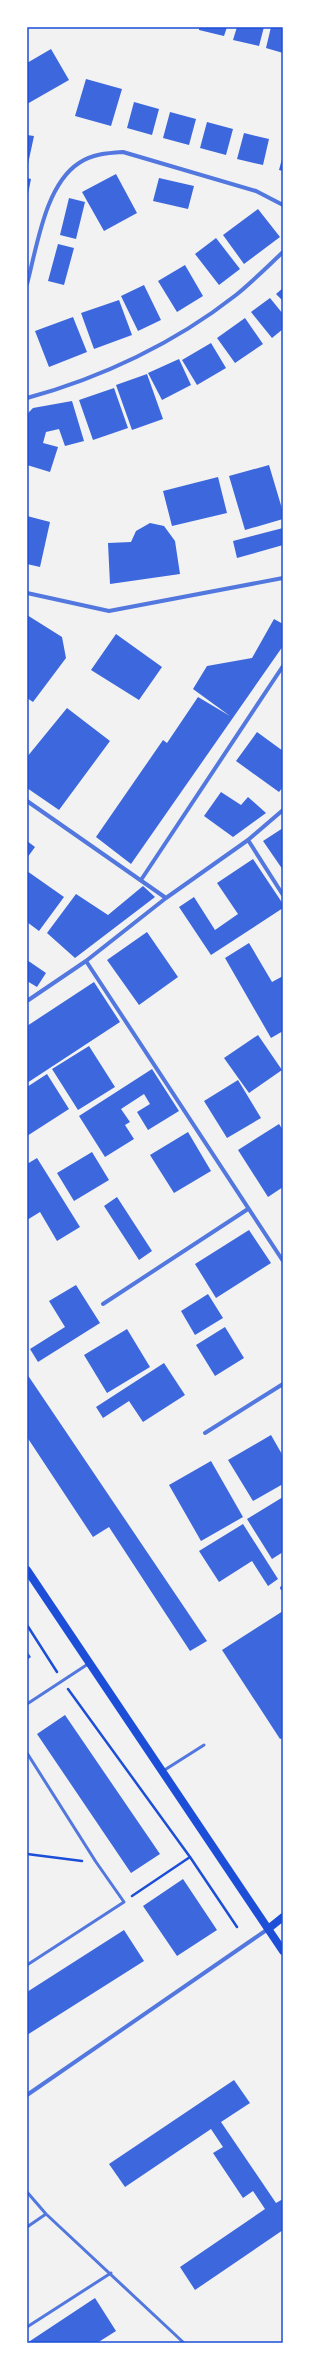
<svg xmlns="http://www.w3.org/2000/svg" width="310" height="2370" viewBox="0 0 310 2370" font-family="Commissioner,sans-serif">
<rect width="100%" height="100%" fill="#f2f2f2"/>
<path fill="#3d67dc" d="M199,27H227L224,36L199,30Z
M237,27H264L259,46L233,40Z
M271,27H283V53L266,48Z
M51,49L69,80L27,104V63Z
M86,79L122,89L111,126L75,116Z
M134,102L159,109L152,135L127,128Z
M170,112L196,119L189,145L163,138Z
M207,122L233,129L226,155L200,148Z
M244,133L269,139L263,165L237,159Z
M27,135L34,136L28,164H27Z
M283,155V171L279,170Z
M116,174L137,213L104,231L82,192Z
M27,178L31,179L28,194H27Z
M159,178L194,186L188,209L153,201Z
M69,198L85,202L76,239L60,235Z
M258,209L280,237L244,264L223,235Z
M216,238L240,269L219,285L195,254Z
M58,244L74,248L64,285L48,281Z
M185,265L203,296L177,312L158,281Z
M144,285L161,320L138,331L121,296Z
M283,288V301L276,294Z
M270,298L283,314V329L272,338L251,312Z
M119,300L132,335L94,349L81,313Z
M73,317L87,352L49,367L35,331Z
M245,318L263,344L235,363L217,338Z
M211,343L226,368L197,385L182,360Z
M179,359L191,385L162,400L148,373Z
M147,374L163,419L132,430L116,385Z
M114,388L128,428L93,440L79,400Z
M72,401L84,441L65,446L59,429L46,432L43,443L58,447L50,472L27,465V414L33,408Z
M269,465L283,512V519L245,530L229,476Z
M218,477L227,513L172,526L163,491Z
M27,516L50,522L40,567L27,564Z
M150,523L164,526L175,541L180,574L110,584L108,543L131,542L136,531Z
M283,528V545L237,558L233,541Z
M27,615L62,637L66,658L33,702L27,698Z
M274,619L283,624V646L131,864L96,837L163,740L167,743L198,697L230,716L193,689L207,666L252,658Z
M116,634L162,667L139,700L91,670Z
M67,708L110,741L59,810L27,788V757Z
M257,732L283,751V787L279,792L236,761Z
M221,792L241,805L248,797L266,813L233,837L204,816Z
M283,828V870L263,841Z
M27,841L35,847L27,858Z
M253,859L283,904V908L211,955L179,907L194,897L215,930L238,914L217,883Z
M27,871L64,897L39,931L27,922Z
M143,886L155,897L75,958L47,933L76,894L108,915Z
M147,932L178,977L139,1005L107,960Z
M249,943L272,982L283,976V1031L271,1038L225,958Z
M27,960L46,973L37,987L27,981Z
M94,982L120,1022L27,1083V1026Z
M258,1035L282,1070L249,1093L224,1058Z
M89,1046L115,1087L78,1110L52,1069Z
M152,1069L179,1111L148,1130L137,1112L150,1104L144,1094L121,1109L130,1122L125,1125L134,1139L105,1157L79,1116Z
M47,1074L69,1109L27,1136V1087Z
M238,1080L261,1118L227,1138L204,1101Z
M279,1124L283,1130V1187L268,1197L238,1150Z
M188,1132L211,1171L174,1193L150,1155Z
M92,1152L109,1180L74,1201L57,1173Z
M37,1158L80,1227L57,1241L40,1212L27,1220V1164Z
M117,1197L152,1251L139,1260L104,1206Z
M249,1230L271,1263L216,1298L195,1264Z
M76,1285L100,1323L38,1362L30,1349L65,1327L49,1301Z
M208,1294L223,1318L195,1335L181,1311Z
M225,1327L244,1358L215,1376L196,1345Z
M127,1329L150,1367L107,1393L84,1355Z
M164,1363L185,1395L143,1422L129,1401L103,1418L96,1407Z
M27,1374L207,1641L190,1651L109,1527L93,1537L27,1437Z
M271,1435L283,1456V1484L253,1501L228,1460Z
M211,1461L243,1517L201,1541L169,1485Z
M283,1497V1552L272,1559L247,1519Z
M243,1524L278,1579L268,1586L252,1561L219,1582L199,1551Z
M283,1611V1738L280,1739L222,1650Z
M27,1651L31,1657L27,1660Z
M65,1715L160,1854L131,1873L37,1734Z
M183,1879L217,1930L177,1956L143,1906Z
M124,1930L144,1961L27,2035V1992Z
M234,2080L250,2103L221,2122L276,2203L283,2199V2230L195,2290L180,2267L265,2209L253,2191L243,2198L213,2153L223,2147L211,2129L125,2187L109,2164Z
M95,2298L116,2331L97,2343H27Z"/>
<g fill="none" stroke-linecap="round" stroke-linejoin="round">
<path stroke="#1d4ed8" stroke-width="2.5" d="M27,1625L57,1672
M68,1689L190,1857L237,1927
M27,1854L82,1861
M132,1896L190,1857"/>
<path stroke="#5277de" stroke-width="3" d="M27,1704L88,1664
M27,1753L96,1862L124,1902L27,1965
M163,1771L204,1745
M27,2192L46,2214L184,2343
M27,2227L46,2214
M27,2327L111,2273"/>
<path stroke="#5277de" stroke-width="4" d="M27,284C37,247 45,185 79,163C92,154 107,153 123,152L256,191L283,205
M27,398C101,378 175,343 236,295C252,282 267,267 283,252
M27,593L109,611L283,578
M27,801L166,898L86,961L27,1001
M248,840L283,895
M141,880L283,666
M166,898L248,840L283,810
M86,961L283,1261
M103,1304L248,1209
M205,1433L283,1384
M282,1588L283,1587
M27,2095L268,1929"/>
<path stroke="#1d4ed8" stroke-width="8" d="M27,1570L283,1951
M268,1929L283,1917"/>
</g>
<rect width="310" height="2370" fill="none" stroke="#ffffff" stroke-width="56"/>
<rect x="28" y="28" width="254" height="2314" fill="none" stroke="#1d4ed8" stroke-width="1.5"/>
</svg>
